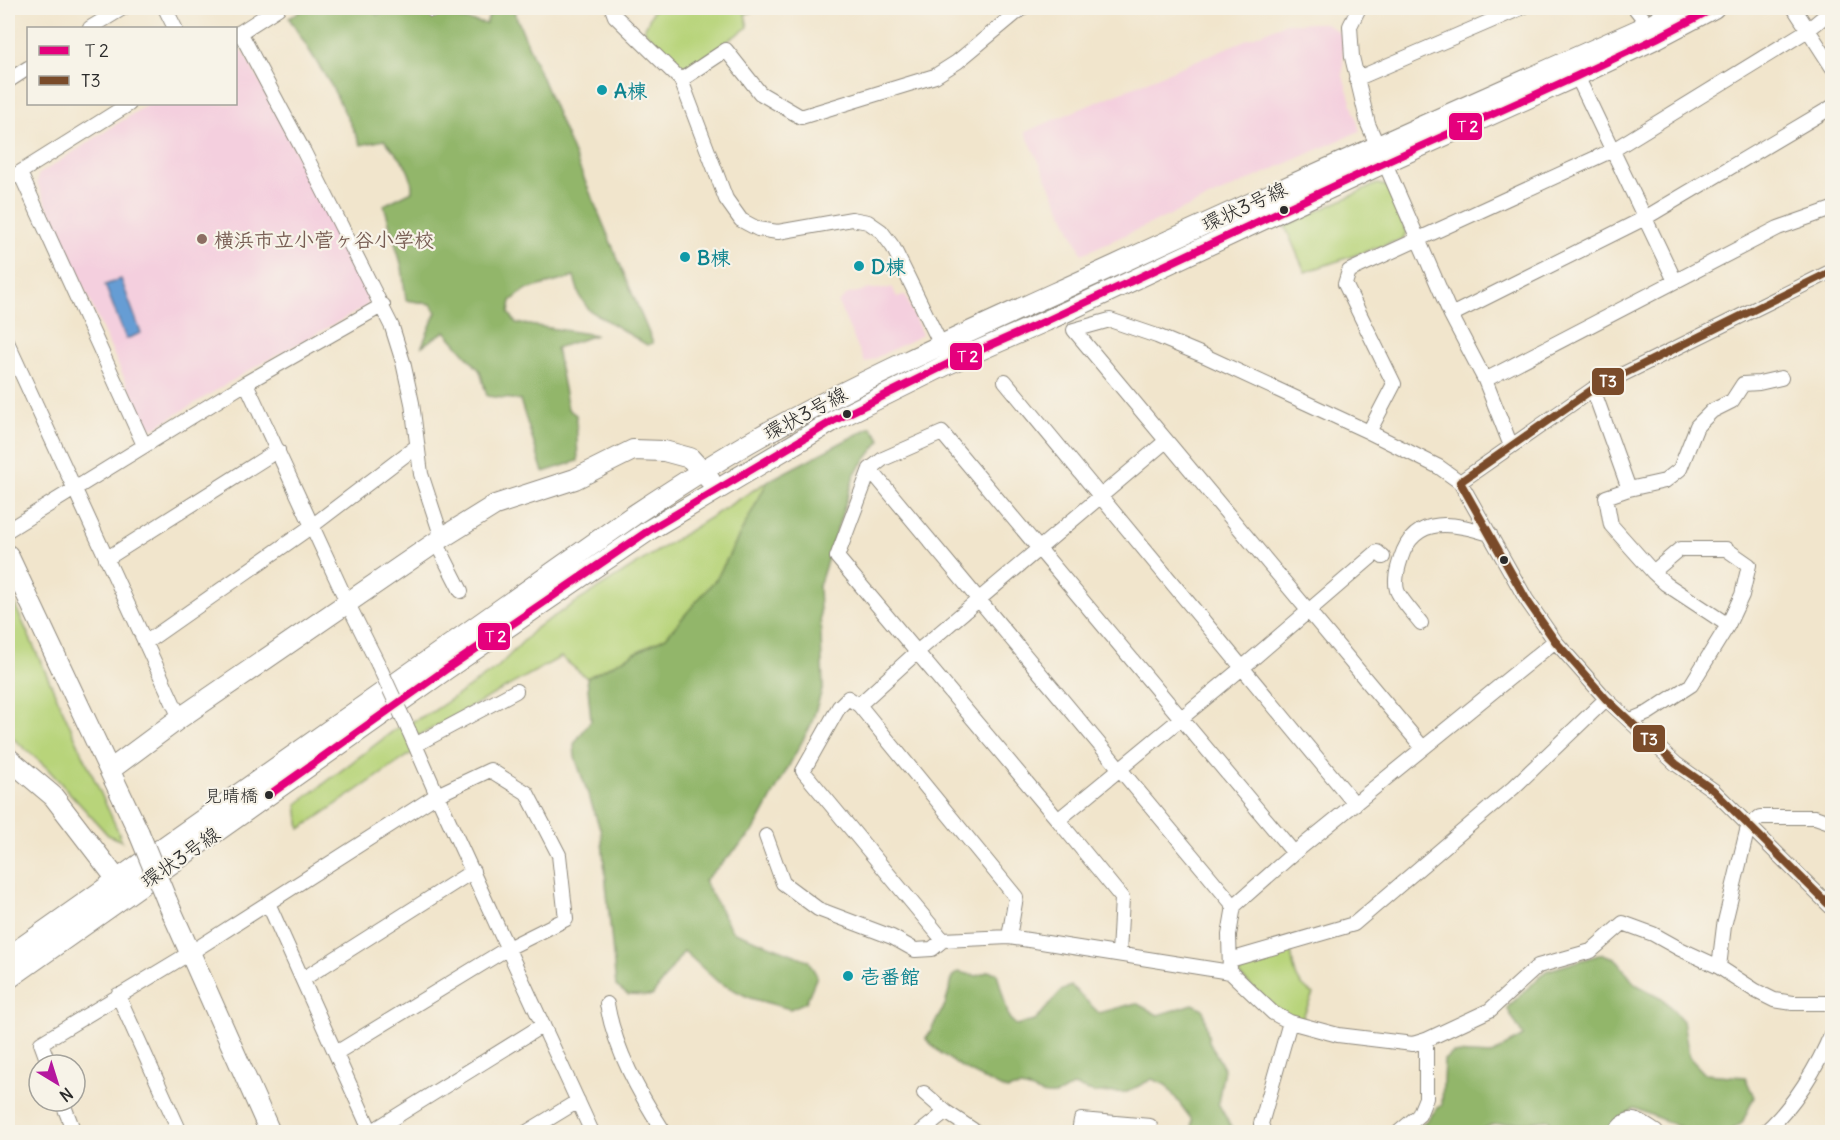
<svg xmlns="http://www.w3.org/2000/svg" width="1840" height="1140" viewBox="0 0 1840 1140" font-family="Delius,'Klee One',sans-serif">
<rect width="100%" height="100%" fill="#f7f3e8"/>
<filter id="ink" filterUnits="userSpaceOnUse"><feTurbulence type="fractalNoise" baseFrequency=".0167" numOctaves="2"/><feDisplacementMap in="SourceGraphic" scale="12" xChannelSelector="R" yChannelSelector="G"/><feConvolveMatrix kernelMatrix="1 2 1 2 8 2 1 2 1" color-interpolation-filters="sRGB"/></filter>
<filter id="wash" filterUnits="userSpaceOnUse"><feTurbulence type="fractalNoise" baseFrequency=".008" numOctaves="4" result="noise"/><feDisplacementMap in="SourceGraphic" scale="24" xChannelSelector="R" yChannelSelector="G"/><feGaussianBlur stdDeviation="1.35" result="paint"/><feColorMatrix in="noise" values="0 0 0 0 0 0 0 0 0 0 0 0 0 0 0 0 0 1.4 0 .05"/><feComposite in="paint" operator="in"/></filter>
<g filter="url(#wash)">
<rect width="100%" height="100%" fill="#f1e5cc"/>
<path fill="#f4cfde" d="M1286,23H1325L1343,35V76L1360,131L1082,254L1025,132Z
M236,49L244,52L371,295L367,306L253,368L154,428L146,427L37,183L38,175L148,104H236Z
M892,287L897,297L905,295L922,335L865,363L838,303L848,294L871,289H887Z"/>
<path fill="#b8d47a" stroke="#728052" stroke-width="1.5" d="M654,8H765L745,14L748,27L682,72L644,30Z
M1377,184L1387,186L1406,232L1403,239L1305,272L1285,226Z
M768,481L717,578L666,637L587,678L561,657L411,740L415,751L300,829L297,804L396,729L432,712L497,668L537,627Z
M8,590L118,831L122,841L108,835L46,767L8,734Z
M1290,946C1295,969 1292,981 1313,994L1301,1021L1282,1013L1240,976L1237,963Z"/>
<path fill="#92b66a" stroke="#5e704a" stroke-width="1.5" d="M306,8H371L377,15L389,8H406L486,24L492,8L513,9L653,343L647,345L589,310L580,297L574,277L525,290L511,301L509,313L516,323L596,335L556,348L568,409L576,415L578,461L543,472L520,400L487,396L480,371L445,331L422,346L436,312L431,304L406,300L402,267L384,205L412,191C413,168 398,156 384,140L361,145L331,85L289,18Z
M871,427L881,440L855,473L819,586L823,687L811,725L753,832L704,881L732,931L808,960L817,976L806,1002L790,1009L750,998L718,982L684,951L652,996L628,995L616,986L601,831L575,757L574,744L591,720L587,678L666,637L717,578L768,481Z
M1602,954L1615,958L1635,984L1662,998L1683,1021L1689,1057L1705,1074L1745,1077L1754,1097L1742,1123L1729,1132H1692L1634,1108L1611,1126L1608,1132H1552L1550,1120L1492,1125L1475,1132H1415L1442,1104L1444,1060L1453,1053L1491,1055L1523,1036L1507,1008L1546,971Z
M989,971L997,973L1009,1018L1016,1025L1035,1021L1061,991L1071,986L1099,1013L1136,1003L1158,1015L1193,1004L1203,1009L1209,1041L1224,1069L1218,1103L1234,1132H1191L1192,1120L1166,1085L1152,1079L1127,1092L1096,1093L1073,1086C1067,1089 1061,1094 1055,1095C1036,1098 1031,1081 1007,1090C979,1077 946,1062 926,1039L945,1005L953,976L958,972L977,976Z"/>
<path fill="#669dd4" stroke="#486480" stroke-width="1.5" d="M121,279L141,333L126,339L105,285Z"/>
</g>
<g filter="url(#ink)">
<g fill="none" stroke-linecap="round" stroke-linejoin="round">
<g stroke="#8e887c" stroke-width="16">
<path id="street" d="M165,8L175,28
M612,8L615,16L681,80L726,199L741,220L758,229L778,232L852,219L868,222L881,231L893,247L945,353
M1359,8L1350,26L1352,57L1368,124L1451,315L1485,380L1511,446
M1635,8L1654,32
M1794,8L1832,67
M432,10L433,8
M90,28L123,8
M240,32L304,152L392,327L403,362L412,403L421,474L442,538
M236,35L278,8
M1577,76L1675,281
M1356,79L1521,8
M681,80L726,50L760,93L801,117L935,76L957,62L1022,8
M8,81L28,68
M20,173L144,445
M8,180L129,104
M1451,315L1645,218L1832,107
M8,344L180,718
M1485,380L1778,228L1832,209
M1005,381L1355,804
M246,383L348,604L378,664
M1593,389L1629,489
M1369,432L1394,384L1345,284L1349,271L1613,150L1808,30L1832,10
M1166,441L918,651L859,705L1016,897L1009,937L1230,972L1273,1013L1290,1022L1338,1035L1413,1044L1426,1040L1490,1010L1538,966L1591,951L1623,923L1653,934L1680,949L1719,967L1756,991L1774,1000L1793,1003H1832
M870,469L1234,906
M1460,482L1593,389L1832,271
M8,530L246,383L383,305
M436,542L461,591
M106,559L278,450
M1653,572L1680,549H1726L1749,565L1742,595L1728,625
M1421,623C1415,615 1399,598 1397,590C1394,579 1398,567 1401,558C1415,513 1456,524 1490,534
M145,643L312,526L417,446
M859,705L848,698L839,707L803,771L943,940L1009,937
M1631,720L1648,713L1691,685L1728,625L1666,584L1653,572L1611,525L1606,497L1629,489L1665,481L1680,469L1697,426L1712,411L1732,401L1743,384L1759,383L1781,378
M409,731L437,795L592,1132
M415,745L516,691
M1423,748L1074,330L1110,320L1157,336L1205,356L1369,432L1439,467L1460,482L1526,599L1555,641L1606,699L1676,764L1713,790L1832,908
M1058,820L837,557L870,469L883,459L942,433L1294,853
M766,836L783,883L818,909L892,937L915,950L932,949L943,940
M268,903L371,1132
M1119,953L1122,898L1058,820L1242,668L1377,552L1383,557
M1230,960L1354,924L1513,788L1606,699
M1719,967L1724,926L1748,827L1760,817H1815L1832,823
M1230,972L1229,935L1234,906L1294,853L1555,641
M303,979L473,871
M118,995L180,1132
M607,1004C615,1050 639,1093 664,1132
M49,1065L41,1043L190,953L437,795L490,770L527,793L559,855L566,919L508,948L336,1053
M924,1093L946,1112
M62,1101L74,1132
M371,1132L543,1025
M527,1132L578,1101
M921,1132L946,1112L976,1132
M1079,1132L1081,1120L1150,1126V1132
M1264,1132L1261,1124L1290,1022
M1399,1132L1419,1115L1426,1098V1040
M1618,1132V1128C1631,1112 1642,1123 1656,1132
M1765,1132C1793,1107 1818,1067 1832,1032"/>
</g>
<g stroke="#8e887c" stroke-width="22">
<path id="secondary" d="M8,555L139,833
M8,758L53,796L125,890
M110,770L180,718L442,538L495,505L575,479L633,450L664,451L690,458L710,480
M167,901L270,1132
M8,957L634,515C675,488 716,461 759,437C874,373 996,320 1116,265C1293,183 1471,104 1649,25L1680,8
M8,979L445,670L651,529L833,421L948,364L1046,321L1386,162L1577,76L1657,38L1714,8"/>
</g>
<use href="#street" stroke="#fff" stroke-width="14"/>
<use href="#secondary" stroke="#fff" stroke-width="20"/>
<g stroke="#8e887c" stroke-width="16" stroke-linecap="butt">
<path id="street-bridge" d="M378,664L409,731"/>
</g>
<g stroke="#8e887c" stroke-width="22" stroke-linecap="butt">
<path id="secondary-bridge" d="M139,833L167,901"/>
</g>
<use href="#street-bridge" stroke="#fff" stroke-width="14"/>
<use href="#secondary-bridge" stroke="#fff" stroke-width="20"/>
<g stroke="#f7f3e8" stroke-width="12">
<path id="bus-1" d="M269,795L445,670L651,529L833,421L948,364L1046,321L1386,162L1577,76L1657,38L1714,8"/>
</g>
<g stroke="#f7f3e8" stroke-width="12">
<path id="bus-2" d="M1832,271L1593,389L1460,482L1526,599L1555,641L1606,699L1676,764L1713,790L1832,908"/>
</g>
<use href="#bus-1" stroke="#e5007d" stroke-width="8"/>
<use href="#bus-2" stroke="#7a4b2a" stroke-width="8"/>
</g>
</g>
<g fill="#0f9aa8" stroke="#f7f3e8" stroke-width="2">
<circle cx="602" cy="90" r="6"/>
<circle cx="685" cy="257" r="6"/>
<circle cx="859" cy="266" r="6"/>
<circle cx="848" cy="976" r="6"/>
</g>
<g fill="#2b2b2b" stroke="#f7f3e8" stroke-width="2">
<circle cx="1284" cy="210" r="5"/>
<circle cx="847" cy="414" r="5"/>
<circle cx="1504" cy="560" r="5"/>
<circle cx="269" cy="795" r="5"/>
</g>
<circle fill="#8d6e63" stroke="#f7f3e8" stroke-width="2" cx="202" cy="239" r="6"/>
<g text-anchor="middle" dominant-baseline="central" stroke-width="4.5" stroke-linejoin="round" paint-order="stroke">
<g font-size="18" fill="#2b2b2b" stroke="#f7f3e8" text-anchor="end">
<text x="258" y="795">見晴橋</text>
</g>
<g font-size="20" font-weight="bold" fill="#0d838f" stroke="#f7f3e8" text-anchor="start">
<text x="614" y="90">A棟</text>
<text x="697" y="257">B棟</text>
<text x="871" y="266">D棟</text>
<text x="860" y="976">壱番館</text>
</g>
<g font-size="20" fill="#2b2b2b" stroke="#f7f3e8">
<text transform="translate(1244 206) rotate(-25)">環状3号線</text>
<text transform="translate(805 413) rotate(-28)">環状3号線</text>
<text transform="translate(180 857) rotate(-35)">環状3号線</text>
</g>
<g font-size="20" font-weight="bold" fill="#785e54" stroke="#f7f3e8" text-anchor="start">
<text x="214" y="239">横浜市立小菅ヶ谷小学校</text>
</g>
</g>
<g stroke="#f7f3e8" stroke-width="2">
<rect x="1448" y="112" width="35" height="29" rx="6" fill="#e5007d"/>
<rect x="949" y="342" width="34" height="29" rx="6" fill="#e5007d"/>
<rect x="1591" y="367" width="34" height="29" rx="6" fill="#7a4b2a"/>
<rect x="477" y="622" width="34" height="29" rx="6" fill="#e5007d"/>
<rect x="1632" y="724" width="34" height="29" rx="6" fill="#7a4b2a"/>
</g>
<g font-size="16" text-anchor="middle" font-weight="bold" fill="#fff">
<text x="1466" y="132">Ｔ2</text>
<text x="966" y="362">Ｔ2</text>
<text x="1608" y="387">T3</text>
<text x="494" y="642">Ｔ2</text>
<text x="1649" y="745">T3</text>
</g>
<rect width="1840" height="1140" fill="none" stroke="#f7f3e8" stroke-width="30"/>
<rect x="27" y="27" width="210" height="78" fill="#f7f3e8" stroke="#a5a39c" stroke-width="1.5"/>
<rect x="39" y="46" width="30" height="9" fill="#e5007d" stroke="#a5a39c" stroke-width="1.5"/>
<text x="81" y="57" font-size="18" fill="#2b2b2b">Ｔ2</text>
<rect x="39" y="76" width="30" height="9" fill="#7a4b2a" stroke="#a5a39c" stroke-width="1.5"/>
<text x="81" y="87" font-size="18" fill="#2b2b2b">T3</text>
<g transform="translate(57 1083) rotate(142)"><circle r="28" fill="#f7f3e8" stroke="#a5a39c" stroke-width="1.5"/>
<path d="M0-4.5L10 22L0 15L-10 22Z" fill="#b5179e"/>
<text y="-9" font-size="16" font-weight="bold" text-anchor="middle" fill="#2b2b2b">N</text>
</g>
</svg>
